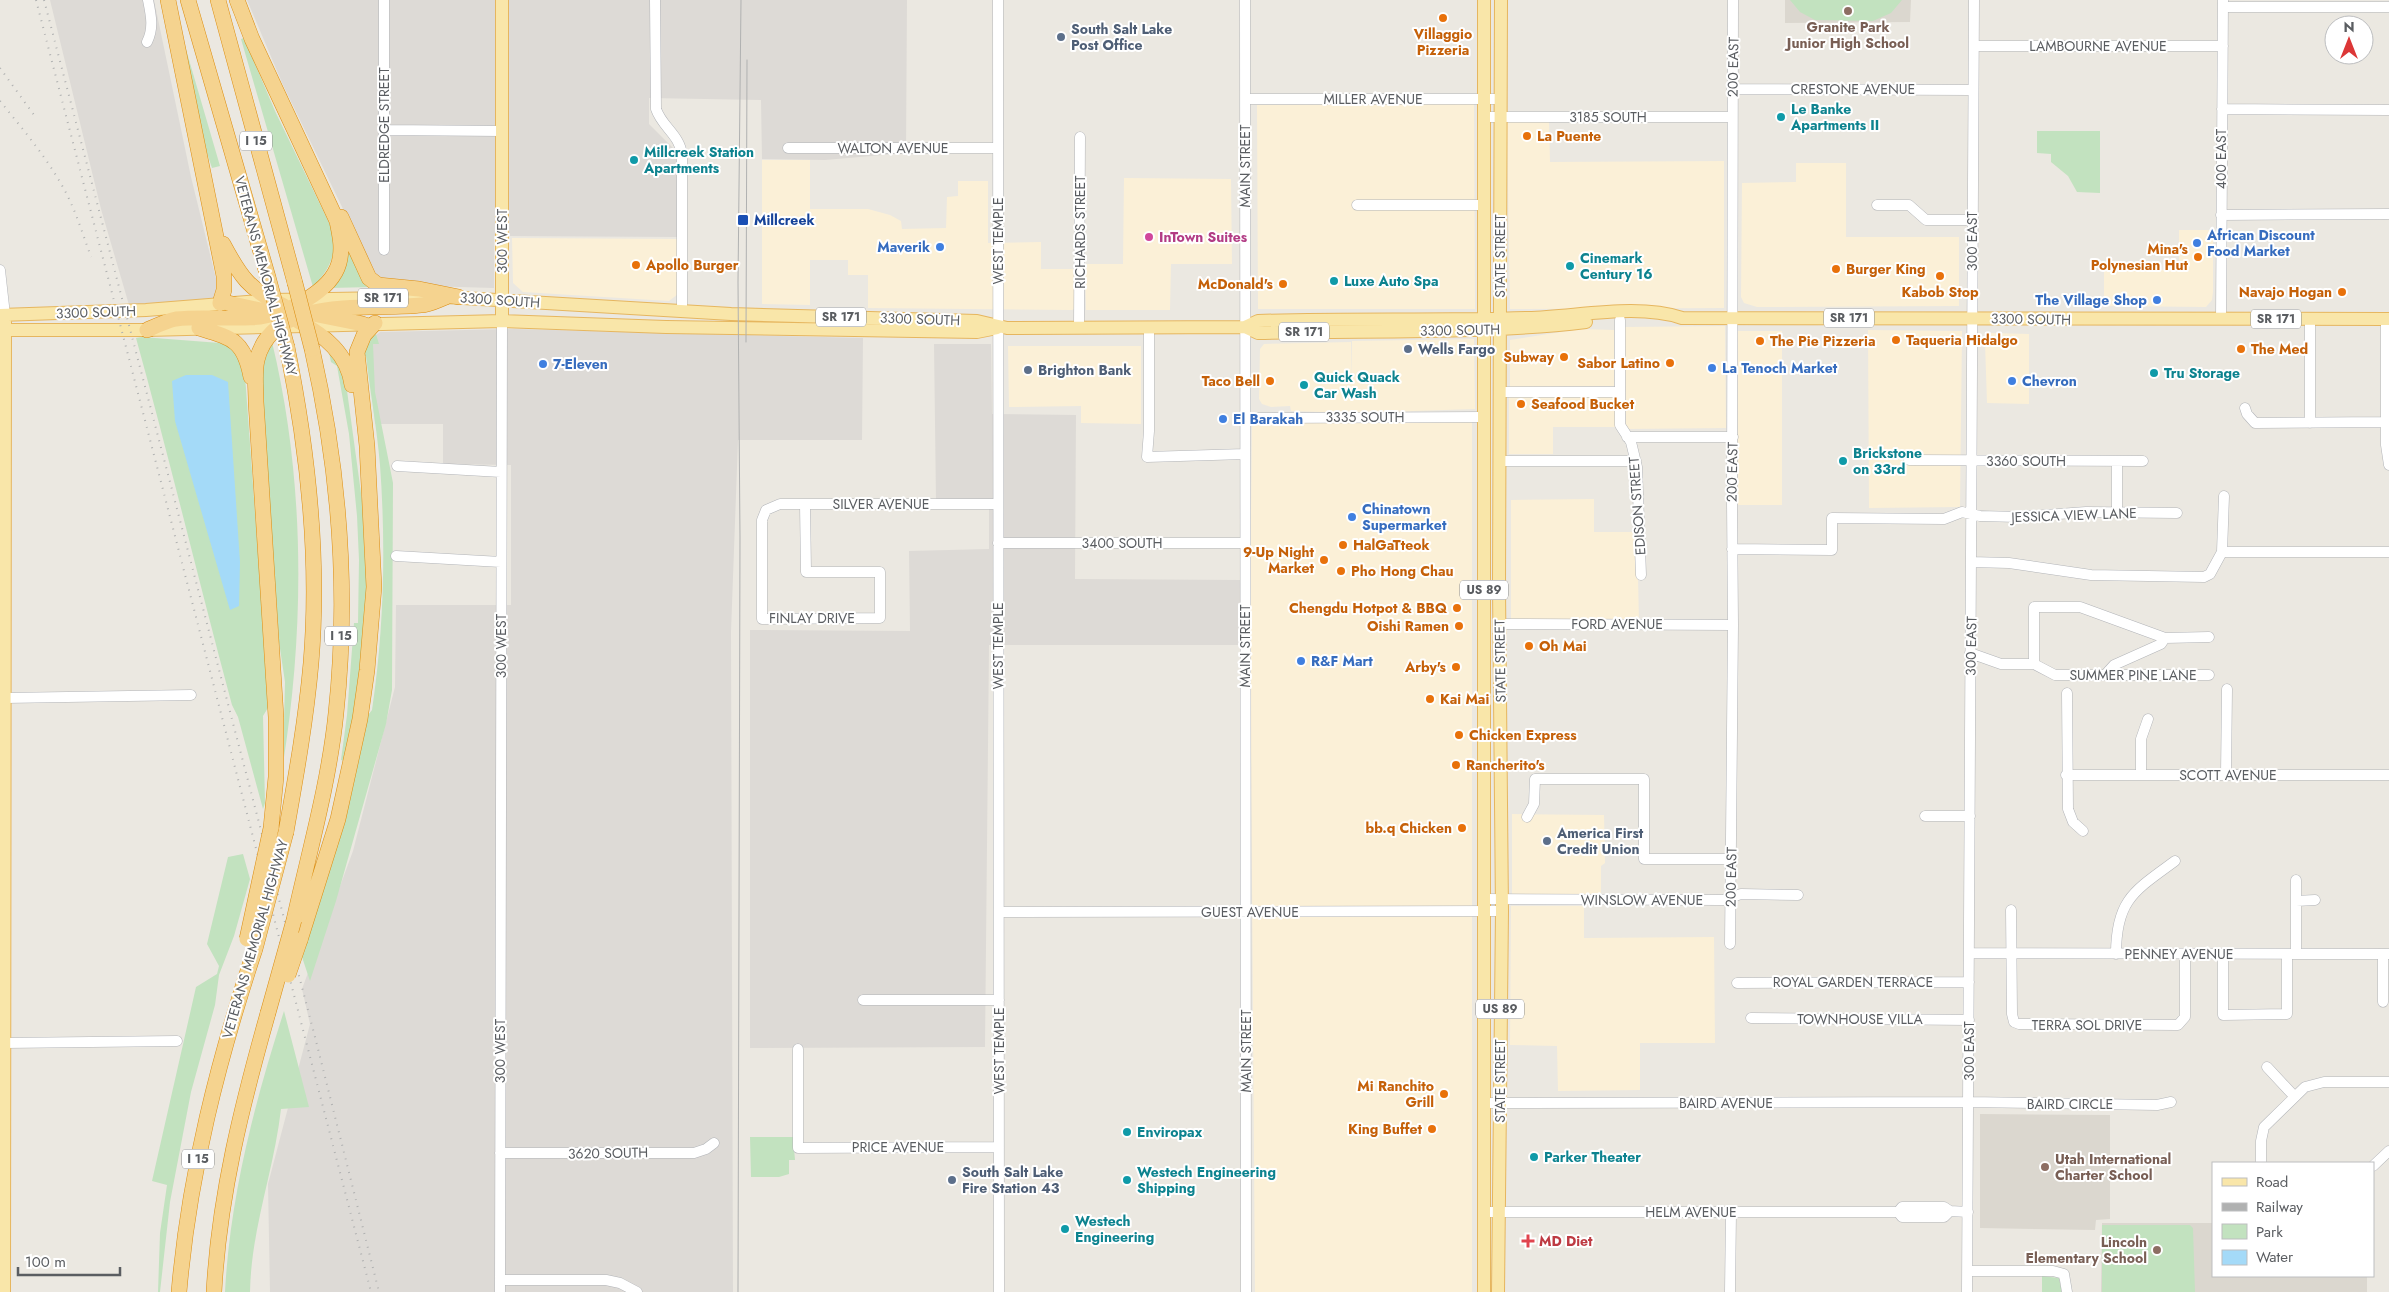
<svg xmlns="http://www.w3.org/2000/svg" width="2389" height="1292" viewBox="0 0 2389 1292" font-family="Jost,sans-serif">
<rect width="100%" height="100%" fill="#ebe8e1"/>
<path fill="#fbf0d7" d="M1474,104L1475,309H1258L1257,105Z
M1507,121H1549L1550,162L1724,161V308L1510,309Z
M762,160H810V209H868L890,215L901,221L902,229L946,228L947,197L958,196V181H988V243L1041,242V269H1075L1076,308L1072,310L868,308V275H848V260H810V305L762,304Z
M1796,163H1846V237H1959V306L1757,307L1744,303L1741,297L1742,183L1796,182Z
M1124,178L1231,179L1232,264H1171L1170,310H1086L1085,264H1123Z
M2179,230H2213V292L2212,300L2206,307L2104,306V269L2179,270Z
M512,238L678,239V294L669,301L523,292L513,283Z
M1725,326L1726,428L1626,429L1625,327Z
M1580,329L1614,330V386L1510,387V340Z
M1868,330L1962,331L1960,507L1869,508Z
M1737,331H1782V505H1738Z
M1991,333L2029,334V404L1987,403L1985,342Z
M1474,339L1475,409L1352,413L1291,411L1290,406L1271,407L1262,404L1259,399L1260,349L1264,344L1351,342L1352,381V341Z
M1008,346H1141V424L1081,423V406L1009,407Z
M1616,396V427H1553V454H1509V397Z
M1252,420L1472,421V1292H1255L1250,608Z
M1594,499V532H1637L1639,622L1511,621V500Z
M1512,814L1604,815L1605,863L1601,866V896L1512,894Z
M1511,906H1584V938L1714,937L1715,1043H1640V1090L1558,1091L1557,1046L1510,1045Z"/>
<path fill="#dddad6" d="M50,0H154L191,177L221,299L129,305L101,209Z
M247,0H907L906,153L825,160L762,159L761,100L649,98V124L676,151L679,237L494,236V288L390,285L375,275L283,85Z
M514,329L863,338L862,440H738L731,632L733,1292H270L268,1184L310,1024L302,989L353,851L395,687L396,605H511V465L443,464V424H375L367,342L380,332Z
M934,344H991L992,414L1076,415L1075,579L1240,580V645H989L985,1047L750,1048V630L910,631L909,551L989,549V501H936Z"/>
<path fill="#dbd7cf" d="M1785,0H1911L1910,22L1785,23Z
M1980,1114L2110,1115V1219L2096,1220L2095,1230L1980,1228Z
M2102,1223H2213V1276H2367V1292H2101Z"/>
<path fill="#c2e2bf" d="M1790,0H1902L1891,13L1873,21L1815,20L1800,12Z
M178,22L220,166L212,168L206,150Z
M244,38L275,111L332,229C338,253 330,269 313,287L241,39Z
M2037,131H2100V193L2077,192L2068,176L2051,162V154L2037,153Z
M347,244L372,287L330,288Z
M376,334L379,344H373L375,392L393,483L392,690L386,724L336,901L310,981L301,954L368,715L372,710C384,629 386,547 380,465C377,428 370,392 366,356L362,357L371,338Z
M142,337L220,343L235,348L245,375L269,706L263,716L265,803L263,809L238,717L232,705C199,583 170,460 136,338Z
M272,342C305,479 305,626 283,764L285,682L279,642L261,379V370Z
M328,348L345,376L364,515L367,563L366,606L359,688L345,761L341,760L347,715L354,623H358L359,560L357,516L349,434L337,366L331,362Z
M243,854L250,879L234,936L219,975L215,1005L191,1092L170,1202L160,1292H158L160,1233L167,1185L152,1181L196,987L217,974L219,966L207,944L228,857Z
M284,1011L309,1107L281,1109C274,1171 251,1229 250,1292H225C230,1196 255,1101 284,1011Z
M750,1137H793L795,1160H789V1174L779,1177H751Z
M2102,1225H2190L2193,1228L2195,1292H2102Z
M2042,1276L2059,1278L2062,1292H2042Z"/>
<path fill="#a4daf8" d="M186,375H212L228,382L240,562L239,606L230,610L175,421L172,381Z"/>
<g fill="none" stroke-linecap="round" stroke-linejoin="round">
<g stroke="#b2b4b8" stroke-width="11">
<path id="minor" d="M655,0L656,109C662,127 680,135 682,155V311
M998,0L999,1292
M1245,0L1246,1292
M2223,7H2389
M147,42C154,28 151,15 148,0
M1974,46H2223
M1732,89L1973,90
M1245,99H1501
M2222,109L2389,110
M1483,117H1732
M384,130L502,131
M788,148H998
M1357,205H1484
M1877,205H1909L1926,220H1973
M2221,215L2389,214
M384,250V0
M0,270L5,315
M2221,319L2223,0
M2310,319V423
M2386,319V445L2389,465
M1620,320V425L1631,442L1637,467L1641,575
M1149,327V431L1147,457L1245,454
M1079,328L1080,137
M1500,392H1620
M2245,408L2247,414L2255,423L2385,422
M1245,418L1484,417
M1627,437H1733
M1909,460L2143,461
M1500,461H1636
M2117,461V512
M397,466L501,472
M805,504L806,572H880V618L762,619V520L766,510L780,504H998
M998,543H1245
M1732,549L1832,550V518L1944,519L1962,512L1980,516L2018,517L2086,512L2177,513
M2222,552H2389
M2222,552L2224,496
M396,556L501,562
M1971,562L2009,563L2091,575L2204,577L2210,574L2222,552
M1500,624L1733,625
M1970,653L2001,664H2034L2055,675H2209
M2034,664V607H2080L2165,638L2209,637
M2105,675L2114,665L2161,644L2165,638
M2067,693L2068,809L2073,822L2083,831
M5,698L191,695
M2066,775H2389
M2141,775V739L2148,719
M2226,775L2227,689
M1925,816H1970
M1527,817L1534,804L1535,779H1644V859H1732
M2296,880V954
M1484,899L1723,900L1741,894L1798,895
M2296,901L2315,900
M2011,910L2012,1014L2014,1022L2019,1024L2178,1025L2185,1017V954
M999,912L1502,911
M1730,944L1733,625L1732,501L1733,0
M1969,953L2389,954
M2116,954C2116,900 2134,891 2175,861
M2223,954V1015L2287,1014V954
M1737,983L1969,982
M863,1000H999
M2383,1002V954
M1751,1018L1969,1020
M5,1043L177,1041
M798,1049V1148L999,1147
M2267,1067L2294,1096
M1484,1103L1969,1102L2157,1105L2171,1102
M500,1153H694L706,1149L714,1143
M2261,1163V1141L2264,1127L2305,1087L2324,1082H2389
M2373,1166L2389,1151
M1484,1212H1898L1902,1207H1944L1950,1211L1968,1212
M1898,1212L1902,1217H1944L1950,1211
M1967,1271H2053L2064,1274L2067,1292
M500,1280H606L620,1283L637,1292
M500,1292L502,321
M1730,1292L1731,1212
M1967,1292L1974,0"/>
</g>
<g stroke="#e6b65f" stroke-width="14">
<path id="major" d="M1484,0V1292
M0,315L146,310L273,300L446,297L731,314L977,321L1007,328L1245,327L1258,321C1348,318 1438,321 1528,318C1576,317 1637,303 1682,318L2389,319
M502,321V0
M1245,327L1258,333C1367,330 1477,335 1586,322
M0,330H147L502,321L666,327L977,332L997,328
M4,1292L5,322
M1498,1292L1502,911L1499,588L1501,0"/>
</g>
<g stroke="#dc8d10" stroke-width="16">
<path id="highway" d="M168,0L224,276V290L220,303
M188,0L268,277
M218,0L295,283
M341,217L369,278L378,285L419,289L459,297
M223,244C240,276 249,290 284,306
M228,303L269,312
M313,314L363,324
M298,321C324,335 348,354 352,385
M199,328C232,338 244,340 251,377
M147,330C156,326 166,321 176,319C203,316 232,320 260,317C287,313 331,292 339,263C343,248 340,236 337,221L252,39L237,0
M271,828L276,777V717L256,402C256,388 254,373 257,360C273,293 372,311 421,305C429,305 438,300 446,297
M286,832C296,776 306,720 311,663C320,557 308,451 287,347
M294,920C309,852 329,783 336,713C349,591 339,468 312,349
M300,940L338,819L360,719L367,670L374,587L367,446L357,352L364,335L375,323
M179,1292C189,1174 218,1061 255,949
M214,1292C219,1196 242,1105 268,1013"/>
</g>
<use href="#minor" stroke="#fff" stroke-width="10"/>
<use href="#major" stroke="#f9e6a9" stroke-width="12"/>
<use href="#highway" stroke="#f5d38f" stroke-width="15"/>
<path stroke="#b0b1b1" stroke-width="1" d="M746,342L747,60
M738,1292L740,537L738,282L741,0"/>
<path stroke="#b0b1b1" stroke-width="2" stroke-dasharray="1 6" stroke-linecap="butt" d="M36,0L371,1292
M44,0L315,1037L379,1292
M0,68L34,115
M0,101C21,127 43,153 60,182C74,205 82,232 91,257"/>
<g stroke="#dc8d10" stroke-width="16" stroke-linecap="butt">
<path id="highway-bridge" d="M268,277L287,347
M295,283L312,349
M247,939L271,828
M255,949L286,832
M288,975L300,940
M268,1013L294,920"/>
</g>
<use href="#highway-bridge" stroke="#f5d38f" stroke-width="15"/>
</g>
<g fill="#8d6e63" stroke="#fff" stroke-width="2">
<circle cx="1848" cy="11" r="5"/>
<circle cx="2045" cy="1167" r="5"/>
<circle cx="2157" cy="1250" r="5"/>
</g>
<g fill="#e8710a" stroke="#fff" stroke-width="2">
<circle cx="1443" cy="18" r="5"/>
<circle cx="1527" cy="136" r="5"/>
<circle cx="2198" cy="257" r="5"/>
<circle cx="636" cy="265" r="5"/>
<circle cx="1836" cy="269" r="5"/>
<circle cx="1940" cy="276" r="5"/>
<circle cx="1283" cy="284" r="5"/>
<circle cx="2342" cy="292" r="5"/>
<circle cx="1896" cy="340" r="5"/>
<circle cx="1760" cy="341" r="5"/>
<circle cx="2241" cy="349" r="5"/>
<circle cx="1564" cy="357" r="5"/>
<circle cx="1670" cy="363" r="5"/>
<circle cx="1270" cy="381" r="5"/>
<circle cx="1521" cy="404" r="5"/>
<circle cx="1343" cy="545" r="5"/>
<circle cx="1324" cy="560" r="5"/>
<circle cx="1341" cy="571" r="5"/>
<circle cx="1457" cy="608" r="5"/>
<circle cx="1459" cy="626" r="5"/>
<circle cx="1529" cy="646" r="5"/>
<circle cx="1456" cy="667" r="5"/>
<circle cx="1430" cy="699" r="5"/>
<circle cx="1459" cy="735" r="5"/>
<circle cx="1456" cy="765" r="5"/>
<circle cx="1462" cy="828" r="5"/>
<circle cx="1444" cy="1094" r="5"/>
<circle cx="1432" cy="1129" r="5"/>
</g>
<g fill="#5c6f8a" stroke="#fff" stroke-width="2">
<circle cx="1061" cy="37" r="5"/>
<circle cx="1408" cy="349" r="5"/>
<circle cx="1028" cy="370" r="5"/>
<circle cx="1547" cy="841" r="5"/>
<circle cx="952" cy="1180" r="5"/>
</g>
<g fill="#0f9aa8" stroke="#fff" stroke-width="2">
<circle cx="1781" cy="117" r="5"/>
<circle cx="634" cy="160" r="5"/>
<circle cx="1570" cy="266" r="5"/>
<circle cx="1334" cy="281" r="5"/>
<circle cx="2154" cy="373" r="5"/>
<circle cx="1304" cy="385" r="5"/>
<circle cx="1843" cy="461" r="5"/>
<circle cx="1127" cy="1132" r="5"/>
<circle cx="1534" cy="1157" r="5"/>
<circle cx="1127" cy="1180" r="5"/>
<circle cx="1065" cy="1229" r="5"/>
</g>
<rect fill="#1a4fb4" stroke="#fff" stroke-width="2" x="737" y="214" width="12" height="12" rx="2.5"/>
<circle fill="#d1479c" stroke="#fff" stroke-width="2" cx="1149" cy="237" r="5"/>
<g fill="#3f7fe0" stroke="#fff" stroke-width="2">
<circle cx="2197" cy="243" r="5"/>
<circle cx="940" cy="247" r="5"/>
<circle cx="2157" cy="300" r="5"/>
<circle cx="543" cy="364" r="5"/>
<circle cx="1712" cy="368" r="5"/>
<circle cx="2012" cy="381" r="5"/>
<circle cx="1223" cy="419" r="5"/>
<circle cx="1352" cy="517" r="5"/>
<circle cx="1301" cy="661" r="5"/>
</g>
<path fill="#e0444e" stroke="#fff" stroke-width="2" d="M1525.5 1233.5h5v5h5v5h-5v5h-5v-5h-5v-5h5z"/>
<g text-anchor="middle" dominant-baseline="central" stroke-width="4" stroke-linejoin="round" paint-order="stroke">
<g fill="#fff" stroke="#8c8e90" stroke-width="1">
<rect x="240" y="131.5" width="32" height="19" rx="4"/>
<rect x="358" y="288.5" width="50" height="19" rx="4"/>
<rect x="816" y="307.5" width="50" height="19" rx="4"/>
<rect x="1824" y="308.5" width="50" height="19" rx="4"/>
<rect x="2251" y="309.5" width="50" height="19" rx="4"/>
<rect x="1279" y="322.5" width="50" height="19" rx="4"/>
<rect x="1460" y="580.5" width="48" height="19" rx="4"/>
<rect x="325" y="626.5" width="32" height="19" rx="4"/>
<rect x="1476" y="999.5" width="48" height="19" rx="4"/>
<rect x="182" y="1149.5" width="32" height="19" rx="4"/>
</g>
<g font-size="12" font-weight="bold" fill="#5a5d61">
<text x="256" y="141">I 15</text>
<text x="383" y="298">SR 171</text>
<text x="841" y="317">SR 171</text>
<text x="1849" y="318">SR 171</text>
<text x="2276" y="319">SR 171</text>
<text x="1304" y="332">SR 171</text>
<text x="1484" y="590">US 89</text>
<text x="341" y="636">I 15</text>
<text x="1500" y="1009">US 89</text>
<text x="198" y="1159">I 15</text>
</g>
<g font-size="14" font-weight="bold" fill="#785e54" stroke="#fff">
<text x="1848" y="27">Granite Park<tspan x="1848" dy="16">Junior High School</tspan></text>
<text x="2055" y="1159" text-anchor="start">Utah International<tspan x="2055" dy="16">Charter School</tspan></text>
<text x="2147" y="1242" text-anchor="end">Lincoln<tspan x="2147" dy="16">Elementary School</tspan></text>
</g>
<g font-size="14" font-weight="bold" fill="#4e5e75" stroke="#fff" text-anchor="start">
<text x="1071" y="29">South Salt Lake<tspan x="1071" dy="16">Post Office</tspan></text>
<text x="1418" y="349">Wells Fargo</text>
<text x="1038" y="370">Brighton Bank</text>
<text x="1557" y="833">America First<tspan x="1557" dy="16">Credit Union</tspan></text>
<text x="962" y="1172">South Salt Lake<tspan x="962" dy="16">Fire Station 43</tspan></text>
</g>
<g font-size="14" font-weight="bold" fill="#c56008" stroke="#fff" text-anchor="start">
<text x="1443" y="34" text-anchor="middle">Villaggio<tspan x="1443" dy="16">Pizzeria</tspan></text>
<text x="1537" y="136">La Puente</text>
<text x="2188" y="249" text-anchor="end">Mina's<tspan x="2188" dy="16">Polynesian Hut</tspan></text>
<text x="646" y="265">Apollo Burger</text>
<text x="1846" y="269">Burger King</text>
<text x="1273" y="284" text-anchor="end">McDonald's</text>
<text x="1940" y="292" text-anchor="middle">Kabob Stop</text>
<text x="2332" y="292" text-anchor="end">Navajo Hogan</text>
<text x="1906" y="340">Taqueria Hidalgo</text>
<text x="1770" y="341">The Pie Pizzeria</text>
<text x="2251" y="349">The Med</text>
<text x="1554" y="357" text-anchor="end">Subway</text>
<text x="1660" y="363" text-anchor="end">Sabor Latino</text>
<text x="1260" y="381" text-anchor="end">Taco Bell</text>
<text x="1531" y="404">Seafood Bucket</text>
<text x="1353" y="545">HalGaTteok</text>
<text x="1314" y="552" text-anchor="end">9-Up Night<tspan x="1314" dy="16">Market</tspan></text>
<text x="1351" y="571">Pho Hong Chau</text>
<text x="1447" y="608" text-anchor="end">Chengdu Hotpot &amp; BBQ</text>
<text x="1449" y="626" text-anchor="end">Oishi Ramen</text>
<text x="1539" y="646">Oh Mai</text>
<text x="1446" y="667" text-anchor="end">Arby's</text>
<text x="1440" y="699">Kai Mai</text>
<text x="1469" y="735">Chicken Express</text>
<text x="1466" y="765">Rancherito's</text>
<text x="1452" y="828" text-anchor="end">bb.q Chicken</text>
<text x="1434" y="1086" text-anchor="end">Mi Ranchito<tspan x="1434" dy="16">Grill</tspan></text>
<text x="1422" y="1129" text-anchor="end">King Buffet</text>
</g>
<g font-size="14" fill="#5a5d61" stroke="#fff">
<text x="2098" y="46">LAMBOURNE AVENUE</text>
<text transform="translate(1733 67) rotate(-89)">200 EAST</text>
<text x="1853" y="89">CRESTONE AVENUE</text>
<text x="1373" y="99">MILLER AVENUE</text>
<text x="1608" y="117">3185 SOUTH</text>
<text transform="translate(384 125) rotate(-90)">ELDREDGE STREET</text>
<text x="893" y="148">WALTON AVENUE</text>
<text transform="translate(2221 159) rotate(-90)">400 EAST</text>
<text transform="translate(1245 166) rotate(-90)">MAIN STREET</text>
<text transform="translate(1080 232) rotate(-90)">RICHARDS STREET</text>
<text transform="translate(502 241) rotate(-90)">300 WEST</text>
<text transform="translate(998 241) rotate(-90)">WEST TEMPLE</text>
<text transform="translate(1972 241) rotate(-90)">300 EAST</text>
<text transform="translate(1500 256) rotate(-90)">STATE STREET</text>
<text transform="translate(266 276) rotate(75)">VETERANS MEMORIAL HIGHWAY</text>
<text transform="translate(500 300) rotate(4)">3300 SOUTH</text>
<text transform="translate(96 312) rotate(-2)">3300 SOUTH</text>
<text transform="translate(920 319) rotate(2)">3300 SOUTH</text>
<text transform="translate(2031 319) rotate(1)">3300 SOUTH</text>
<text transform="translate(1460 330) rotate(-1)">3300 SOUTH</text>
<text x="1365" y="417">3335 SOUTH</text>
<text x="2026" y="461">3360 SOUTH</text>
<text transform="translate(1732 472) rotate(-89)">200 EAST</text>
<text x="881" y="504">SILVER AVENUE</text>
<text transform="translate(1637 506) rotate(-94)">EDISON STREET</text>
<text transform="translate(2074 515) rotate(-2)">JESSICA VIEW LANE</text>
<text x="1122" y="543">3400 SOUTH</text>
<text x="812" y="618">FINLAY DRIVE</text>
<text x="1617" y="624">FORD AVENUE</text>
<text transform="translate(501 646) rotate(-90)">300 WEST</text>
<text transform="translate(998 646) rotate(-90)">WEST TEMPLE</text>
<text transform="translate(1245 646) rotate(-90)">MAIN STREET</text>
<text transform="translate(1971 646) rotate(-89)">300 EAST</text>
<text transform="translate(1500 661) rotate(-91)">STATE STREET</text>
<text x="2133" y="675">SUMMER PINE LANE</text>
<text x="2228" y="775">SCOTT AVENUE</text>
<text transform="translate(1731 877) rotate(-89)">200 EAST</text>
<text x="1642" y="900">WINSLOW AVENUE</text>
<text x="1250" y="912">GUEST AVENUE</text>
<text transform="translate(255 939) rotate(-74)">VETERANS MEMORIAL HIGHWAY</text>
<text x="2179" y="954">PENNEY AVENUE</text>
<text x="1853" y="982">ROYAL GARDEN TERRACE</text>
<text x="1860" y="1019">TOWNHOUSE VILLA</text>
<text x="2087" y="1025">TERRA SOL DRIVE</text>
<text transform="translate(500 1051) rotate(-90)">300 WEST</text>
<text transform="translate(999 1051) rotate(-90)">WEST TEMPLE</text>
<text transform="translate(1246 1051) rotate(-90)">MAIN STREET</text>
<text transform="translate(1969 1051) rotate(-90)">300 EAST</text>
<text transform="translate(1500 1081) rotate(-90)">STATE STREET</text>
<text x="1726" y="1103">BAIRD AVENUE</text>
<text x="2070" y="1104">BAIRD CIRCLE</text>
<text x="898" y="1147">PRICE AVENUE</text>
<text transform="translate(608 1153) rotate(-1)">3620 SOUTH</text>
<text x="1691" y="1212">HELM AVENUE</text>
</g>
<g font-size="14" font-weight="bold" fill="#0d838f" stroke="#fff" text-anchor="start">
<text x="1791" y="109">Le Banke<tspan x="1791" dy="16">Apartments II</tspan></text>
<text x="644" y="152">Millcreek Station<tspan x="644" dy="16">Apartments</tspan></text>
<text x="1580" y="258">Cinemark<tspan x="1580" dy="16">Century 16</tspan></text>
<text x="1344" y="281">Luxe Auto Spa</text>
<text x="2164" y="373">Tru Storage</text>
<text x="1314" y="377">Quick Quack<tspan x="1314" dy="16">Car Wash</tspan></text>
<text x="1853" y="453">Brickstone<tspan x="1853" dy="16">on 33rd</tspan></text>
<text x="1137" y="1132">Enviropax</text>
<text x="1544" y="1157">Parker Theater</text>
<text x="1137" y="1172">Westech Engineering<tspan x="1137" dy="16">Shipping</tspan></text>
<text x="1075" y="1221">Westech<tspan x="1075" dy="16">Engineering</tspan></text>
</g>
<g font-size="14" font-weight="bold" fill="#164399" stroke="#fff" text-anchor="start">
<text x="754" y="220">Millcreek</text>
</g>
<g font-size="14" font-weight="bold" fill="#366cbe" stroke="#fff" text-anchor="start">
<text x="2207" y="235">African Discount<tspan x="2207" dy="16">Food Market</tspan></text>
<text x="930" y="247" text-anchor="end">Maverik</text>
<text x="2147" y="300" text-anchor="end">The Village Shop</text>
<text x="553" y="364">7-Eleven</text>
<text x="1722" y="368">La Tenoch Market</text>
<text x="2022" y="381">Chevron</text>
<text x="1233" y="419">El Barakah</text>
<text x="1362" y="509">Chinatown<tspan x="1362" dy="16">Supermarket</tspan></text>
<text x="1311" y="661">R&amp;F Mart</text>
</g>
<g font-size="14" font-weight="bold" fill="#b23c85" stroke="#fff" text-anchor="start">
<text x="1159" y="237">InTown Suites</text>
</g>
<g font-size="14" font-weight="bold" fill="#be3a42" stroke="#fff" text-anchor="start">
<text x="1539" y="1241">MD Diet</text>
</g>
</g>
<rect x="2212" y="1162" width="162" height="115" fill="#ffffff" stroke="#bdbec0"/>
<rect x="2222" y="1178" width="25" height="8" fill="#f9e6a9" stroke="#bdbec0"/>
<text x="2256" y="1187" font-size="15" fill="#5a5d61">Road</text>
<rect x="2222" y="1203" width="25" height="8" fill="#b0b1b1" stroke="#bdbec0"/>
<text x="2256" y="1212" font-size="15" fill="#5a5d61">Railway</text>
<rect x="2222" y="1224" width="25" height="15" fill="#c2e2bf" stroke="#bdbec0"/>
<text x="2256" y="1237" font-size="15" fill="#5a5d61">Park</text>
<rect x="2222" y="1250" width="25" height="15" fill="#a4daf8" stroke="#bdbec0"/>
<text x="2256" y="1262" font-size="15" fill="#5a5d61">Water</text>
<g transform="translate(2349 40)"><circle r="24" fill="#ffffff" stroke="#bdbec0"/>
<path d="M0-4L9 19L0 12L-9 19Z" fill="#dc3737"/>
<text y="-8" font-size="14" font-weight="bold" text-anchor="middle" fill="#5a5d61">N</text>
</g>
<path d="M18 1267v8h102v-8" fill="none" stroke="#5a5d61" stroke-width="2.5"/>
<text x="25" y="1267" font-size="15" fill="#5a5d61" stroke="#ffffff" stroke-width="4" paint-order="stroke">100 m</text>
</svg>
